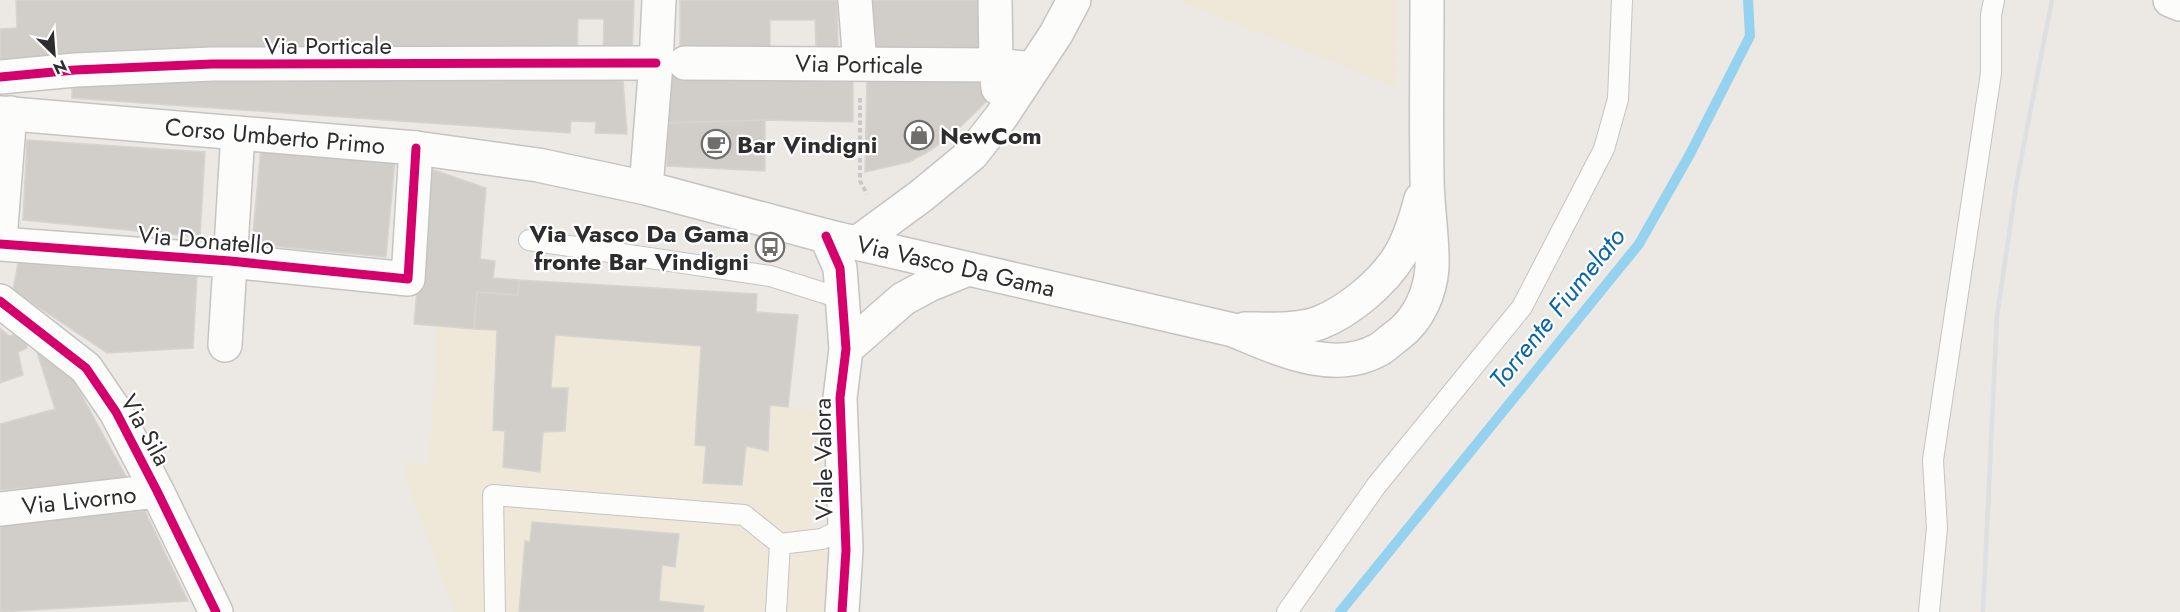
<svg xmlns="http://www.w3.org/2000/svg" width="2180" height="612" viewBox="0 0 2180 612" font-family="Jost,sans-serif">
<rect width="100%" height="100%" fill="#ece8e4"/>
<path fill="#efe8d8" d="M1176,0H1396L1395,87Z
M428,168L486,188L480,259L495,261L494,278L757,294L756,312L798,315L788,407L823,412L821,494L810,523L830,548L825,612H454L404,473L407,462L429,464L437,326L414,324Z"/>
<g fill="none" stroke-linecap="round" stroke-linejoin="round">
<path stroke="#94d2f0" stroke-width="10" d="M1340,612L1639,244L1690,154L1750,36L1748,0"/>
</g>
<path fill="#d1ceca" stroke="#d7d4d0" stroke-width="1.5" d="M16,0H634L632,58L603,57L604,19H578L577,57L0,68V29L17,28Z
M680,0H837L838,48L816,49L815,20H770V49L680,50Z
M867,0H982V53H866Z
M295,76L623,80L627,134L595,133L596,122L571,121L570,133L72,98V86Z
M666,76L853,77V122L765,120L668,123Z
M867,78L989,79V99L951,136L926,153L909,162L865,172Z
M765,120V171L667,166L668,123Z
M27,140L205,152L200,237L23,220Z
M261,147L395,160L386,257L252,244Z
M428,168L486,188L480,259L495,261L493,278L519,280L518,295L477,292L474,329L414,324Z
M18,263L197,276L193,348L107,353L13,290Z
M519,280L757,294L756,312L798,315L788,407L770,405L768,451L746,446L742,485L703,483L706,446L695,445L701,346L555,335L551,388H568L565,431L543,432L540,472L503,467L505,431L493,430L497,330L474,329L477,292L518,295Z
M0,328L9,336L26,332L27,348L18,352L23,375L0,383Z
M37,352L70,374L128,480L0,490V424L55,409Z
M145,511L188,601L0,612V524Z
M532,522L679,534L675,567L662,565L659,601L704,606L703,612H519L525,541L530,542Z"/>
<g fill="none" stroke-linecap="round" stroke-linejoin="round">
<g stroke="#c5c4c4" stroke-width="22">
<path id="lane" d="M529,240L770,276L843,299
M495,612L493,495L744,515L780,544L822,539L844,528
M776,612L780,544
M1287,612L1376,486L1522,307L1604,149L1618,99L1622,0
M1929,612L1937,528L1933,460L1991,73V15L1994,0"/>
</g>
<g stroke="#c5c4c4" stroke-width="36">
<path id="street" d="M855,0L860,64
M995,0L996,65L998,88
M2170,0L2180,4
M685,63L996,65L1032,69
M0,77L75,70L212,64L656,63
M826,236L840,268L846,349L840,398L846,550L842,612
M0,239L10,113
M857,243L921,196L972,154L1001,117L1056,34L1074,0
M0,244L230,261L408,279L416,148
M0,301L86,368L116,412L157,491L216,612
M225,345L238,133
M846,349L903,299L931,284L968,269
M0,509L157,491"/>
</g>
<g stroke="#c5c4c4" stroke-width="36">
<path id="secondary" d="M0,113L416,148L538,165L646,188L826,236L1233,330C1277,348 1333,376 1380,349C1386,345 1392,339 1398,335C1419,319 1430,293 1432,268C1433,238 1427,207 1427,177C1426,118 1427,59 1427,0
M646,188L656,63L659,0
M1245,329C1268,329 1296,331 1319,323C1349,311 1383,283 1400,255C1410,238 1416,218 1421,199"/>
</g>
<path stroke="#c8c8c8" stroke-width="4" stroke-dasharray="4.5 3" stroke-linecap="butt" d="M860,98V181L867,194"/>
<use href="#lane" stroke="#fcfcfb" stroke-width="20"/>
<use href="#street" stroke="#fcfcfb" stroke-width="33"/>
<use href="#secondary" stroke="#fcfcfb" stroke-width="33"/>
<path stroke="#dedfe1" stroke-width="4.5" d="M1983,612L1997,316L2017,180L2052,0"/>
<g stroke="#fff" stroke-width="13">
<path id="cycleway" d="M0,77L75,70L212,64L656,63
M826,236L840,268L846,349L840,398L846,550L842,612
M0,244L230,261L408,279L416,148
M0,301L86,368L116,412L157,491L216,612"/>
</g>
<use href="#cycleway" stroke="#d6006c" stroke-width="9"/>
</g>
<defs>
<g id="shop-ring" transform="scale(1.5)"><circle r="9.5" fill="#fff" stroke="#706e6d" stroke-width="1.5"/><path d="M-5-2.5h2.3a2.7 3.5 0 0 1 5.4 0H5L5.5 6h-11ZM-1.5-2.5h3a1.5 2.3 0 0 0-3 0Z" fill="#706e6d"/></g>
<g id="cafe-ring" transform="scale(1.5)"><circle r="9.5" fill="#fff" stroke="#706e6d" stroke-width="1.5"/><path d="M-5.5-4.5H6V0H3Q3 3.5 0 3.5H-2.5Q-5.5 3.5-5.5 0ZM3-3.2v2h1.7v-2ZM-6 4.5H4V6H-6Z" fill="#706e6d"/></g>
<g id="bus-ring" transform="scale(1.5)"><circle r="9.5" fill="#fff" stroke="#706e6d" stroke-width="1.5"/><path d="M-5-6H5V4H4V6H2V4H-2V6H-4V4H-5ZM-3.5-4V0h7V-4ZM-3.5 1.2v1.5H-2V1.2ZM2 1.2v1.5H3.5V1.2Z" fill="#706e6d"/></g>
</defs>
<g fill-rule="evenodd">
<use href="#shop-ring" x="919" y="135"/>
<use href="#cafe-ring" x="716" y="144"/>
<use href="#bus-ring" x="770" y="247"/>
</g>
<g text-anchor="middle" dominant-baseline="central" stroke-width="4.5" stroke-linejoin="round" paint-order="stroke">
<g font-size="24" fill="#2d2d2d" stroke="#fff">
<text x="328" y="45">Via Porticale</text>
<text transform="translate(859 64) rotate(1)">Via Porticale</text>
<text transform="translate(275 136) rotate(5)">Corso Umberto Primo</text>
<text transform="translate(206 240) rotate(5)">Via Donatello</text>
<text transform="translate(956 266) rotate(13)">Via Vasco Da Gama</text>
<text transform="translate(146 430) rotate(61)">Via Sila</text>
<text transform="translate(823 459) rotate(-91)">Viale Valora</text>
<text transform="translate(79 500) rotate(-6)">Via Livorno</text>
</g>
<g font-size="24" font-weight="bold" fill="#2d2d2d" stroke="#fff" text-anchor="start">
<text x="940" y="135">NewCom</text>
<text x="737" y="144">Bar Vindigni</text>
<text x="749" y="233" text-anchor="end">Via Vasco Da Gama<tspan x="749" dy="28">fronte Bar Vindigni</tspan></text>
</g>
<g font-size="26" font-style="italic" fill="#0766a8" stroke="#fff">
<text transform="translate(1557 308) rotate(-51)">Torrente Fiumelato</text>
</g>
</g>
<g transform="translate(54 54) rotate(155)" stroke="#ffffff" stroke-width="4.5" paint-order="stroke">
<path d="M0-4.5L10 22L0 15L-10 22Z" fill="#2d2d2d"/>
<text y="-9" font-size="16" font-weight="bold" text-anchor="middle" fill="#2d2d2d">N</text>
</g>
</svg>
